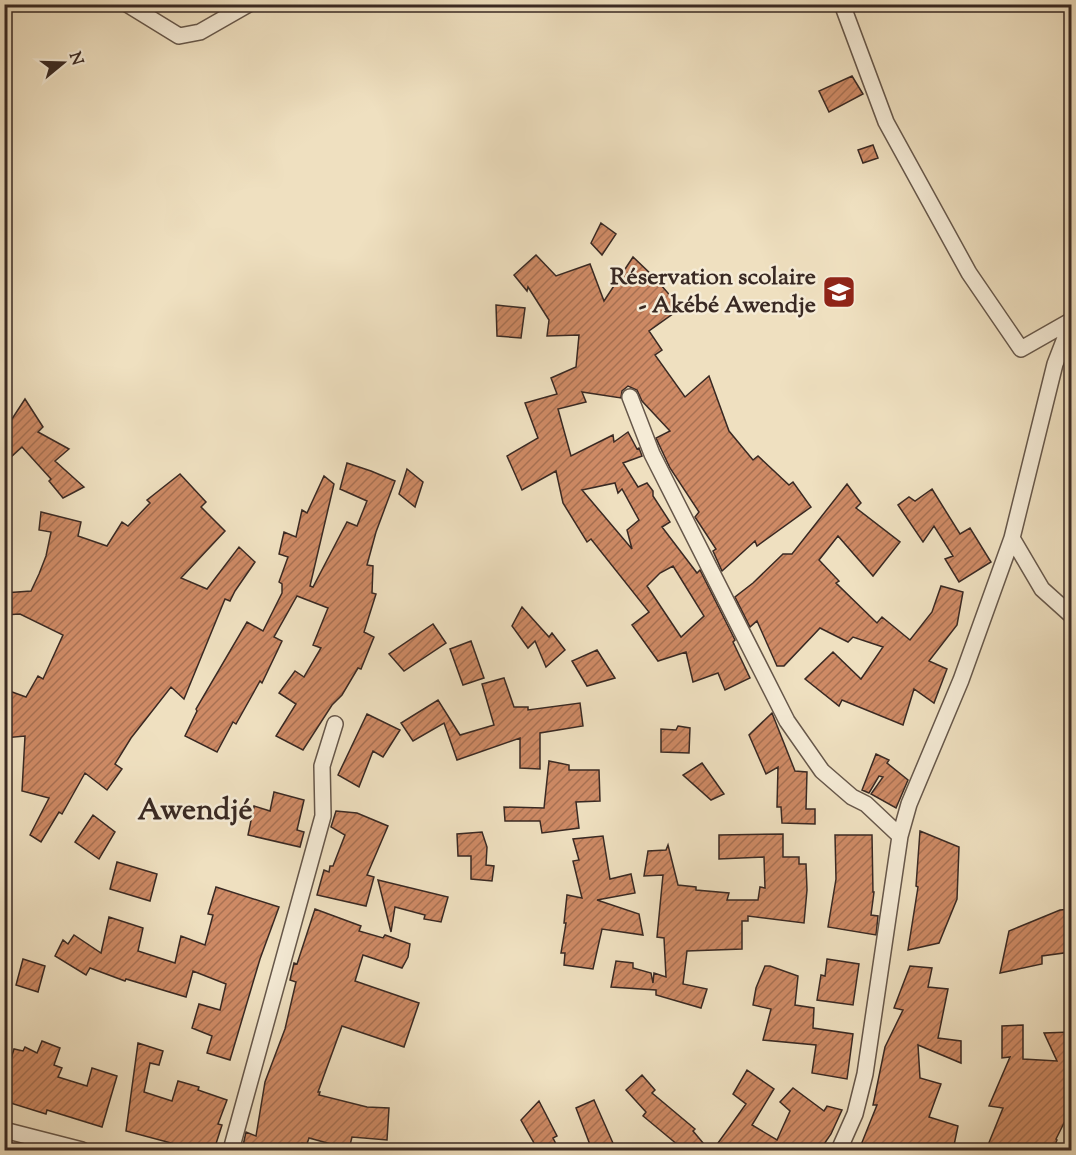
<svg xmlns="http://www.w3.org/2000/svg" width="1076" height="1155" viewBox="0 0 1076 1155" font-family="'Sorts Mill Goudy',serif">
<defs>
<pattern id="building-hatch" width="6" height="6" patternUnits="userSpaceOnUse" patternTransform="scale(1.5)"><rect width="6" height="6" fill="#ce8a65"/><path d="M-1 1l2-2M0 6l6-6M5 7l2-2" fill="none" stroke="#a87153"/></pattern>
</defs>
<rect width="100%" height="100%" fill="#efe0c0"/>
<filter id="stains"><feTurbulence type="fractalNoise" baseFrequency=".00333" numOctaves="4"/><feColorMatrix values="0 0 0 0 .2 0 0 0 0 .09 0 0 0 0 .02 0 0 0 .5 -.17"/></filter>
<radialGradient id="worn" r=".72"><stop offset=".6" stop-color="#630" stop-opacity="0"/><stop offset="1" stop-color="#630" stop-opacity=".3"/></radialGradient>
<path fill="url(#building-hatch)" stroke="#392923" stroke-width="1.5" fill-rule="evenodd" d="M852,76L863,94L829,112L819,91Z
M873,145L878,158L863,163L858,150Z
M601,223L616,234L602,255L591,243Z
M536,255L556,276L590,264L604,301L633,257L654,277L681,308L649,331L662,350L655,355L685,397L709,376L729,431L753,460L758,456L789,485L793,482L811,507L757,546L755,541L722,571L713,551L716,549L695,517L699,512L670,468L656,438L670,431L642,401L637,390L628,386L622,391L621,398L582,392L586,402L558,409L571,456L613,435L614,442L628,432L637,449L639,448L642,456L623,463L638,487L647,483L653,491V496L670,522L662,527L697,573L700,570L735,640L733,642L750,678L725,690L718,673L693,682L686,652L658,661L632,625L649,612L591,539L587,542L563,503L556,471L522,490L507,456L538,438L525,403L557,394L551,378L576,367L579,335L547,336L549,320L528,287L527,291L514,275ZM615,483L618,493L622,489L639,520L627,530L632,549L582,490ZM673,566L704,616L681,637L647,586L660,573Z
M496,305L525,308L521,338L497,336Z
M25,399L43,427L38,432L69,449L55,461L84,487L63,498L49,481L51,479L22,447L11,457L4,452V419H12Z
M347,463L371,471L395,481L376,532L367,565L373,566L372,593L376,594L364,632L374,637L361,669L358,668L342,695L332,705L303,750L276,736L296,704L279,693L295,671L304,677L321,648L313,645L328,608L297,596L274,637L282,641L262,683L260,681L236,724L233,722L217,752L185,736L197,711L196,709L247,622L263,631L282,593V584L279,582L288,557L279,554L284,532L296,537L302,510L307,513L324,476L334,484L310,586L313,587L347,522L357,526L367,501L340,489Z
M407,469L423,482L415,507L399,494Z
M180,474L206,502L201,507L225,531L181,578L207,589L239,547L255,562L235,591L230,601L225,599L184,699L171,687L131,738L115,764L122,769L107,790L85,773L62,814L59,812L41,842L30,835L49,798L22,791L25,736L4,738V689L26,697L38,676L43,679L63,635L20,614L4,615V593L31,591L39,574L46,556L51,532L39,530L41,512L81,522L78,536L107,546L122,522L128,526L150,503L147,500Z
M847,484L861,503L856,508L900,542L873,576L838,536L819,560L839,581L836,583L877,623L882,617L910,640L932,612L941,586L963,592L957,625L929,661L947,669L934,703L914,689L903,725L842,700L839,706L805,679L833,652L861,679L883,647L853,637L848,642L820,628L784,666H777L757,621L750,627L735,597L753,583L783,554H792Z
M932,489L960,534L970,528L991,562L959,582L945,559L953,556L934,526L923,542L898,505L909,497L915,501Z
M522,607L549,637L552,633L565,650L546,667L535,641L528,648L512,626Z
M433,624L446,643L404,671L389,654Z
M471,641L484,678L463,685L450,649Z
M597,650L615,678L587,686L572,661Z
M504,678L514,707H528V710L580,703L583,726L540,733V769L520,768V738L457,760L444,723L413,741L401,723L438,700L460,735L494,725L482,684Z
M772,713L795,771L807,772L806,809H815V824L782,823L781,807H777L778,767L766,774L749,735Z
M367,714L400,730L383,757L373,751L359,787L338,775Z
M678,726L690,728L689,753L661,752V729L676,730Z
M876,754L889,760L887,763L908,780L896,808L871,794L883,777L879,776L869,793L862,790Z
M549,761L569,765V770H599L600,801L576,802L579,828L542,833L540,821H505L504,807L544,808Z
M702,763L724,794L711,800L683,775Z
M274,792L304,800L297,830L304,832L300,847L248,835L254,806L270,811Z
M336,811L357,813L388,826L367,875L374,877L366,906L317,895L324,870L329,872L330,866H333L345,835L331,827Z
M93,815L115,832L99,859L75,842Z
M920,831L959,847L957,899L939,943L908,950L918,887L916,886Z
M482,832L487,847L486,865L494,866L492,881L471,879V856H458L457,834Z
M783,834V857H799V864H806L807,890L804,923L748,916V921H742V949L687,951L683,984L707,989L701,1008L656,995V990L611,987L616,961L633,963V968L651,973L653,983L654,973L666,977L664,938L657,937L663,875L644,876L648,851L666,850L668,845L678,885L696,887V890L729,893L727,900H758L760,887L765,888L764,857L719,859V835Z
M835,835H872L873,892H874L871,915L878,916L876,935L828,927L836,879Z
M603,836L610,879L631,874L635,893L597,900L639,914L643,935L602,929L593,969L564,965L565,953H561L566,923H564L567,895L582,898L573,861L579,860L573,839Z
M117,862L157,874L150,901L110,889Z
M378,880L448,897L441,922L424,919L425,915L395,907L391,932Z
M216,887L279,907L260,959L230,1060L207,1053L212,1036L192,1028L199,1004L220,1010L226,984L193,971L186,997L126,979L125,981L90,968L86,975L55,956L63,940L68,944L74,935L101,953L109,917L143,928L138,951L175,963L181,936L205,945L213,915L208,914Z
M315,909L361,926L359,931L383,938L385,935L410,944L408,957L402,968L363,955L355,981L419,1003L404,1047L342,1026L318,1092H320L319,1095L367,1107L389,1108L387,1140L352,1137L349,1149L309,1138L307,1144L302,1143L299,1150H242L246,1132L256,1136L265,1082L285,1029L296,982L290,980L294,963L297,964Z
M1071,909V952L1042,956V964L1000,973L1009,931L1060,910Z
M23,959L45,966L38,992L16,985Z
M827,959L859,964L853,1005L817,1000L821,975L825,976Z
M765,966H770L798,976L795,1005L814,1008L813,1028L853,1034L847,1079L812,1073L816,1045L763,1040L771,1009L753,1005L756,988Z
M910,966L932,968L928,987L948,989L938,1038L961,1041V1063L918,1045L920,1078L941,1084L929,1117L958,1126L953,1150H859L877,1105H873L885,1047L903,1010L894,1008Z
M1023,1025V1059L1057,1061L1044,1033L1071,1032V1109L1056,1139L1057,1140L1053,1150H986L1003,1108L989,1106L1010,1057L1002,1058V1026Z
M42,1041L60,1048L54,1065L62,1068L58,1077L87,1086L92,1068L117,1076L102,1127L47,1110L46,1114L4,1101V1081L14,1049L23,1051L25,1047L37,1053Z
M138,1043L163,1051L159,1065L150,1063L144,1092L172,1101L178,1081L199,1087L198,1090L227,1100L218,1124L222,1125L214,1150H197L126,1131Z
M747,1070L774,1089L752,1125L777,1140L790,1111L780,1102L793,1088L824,1111L827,1106L842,1110L831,1134L820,1150H713L746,1104L733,1094Z
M642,1075L655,1090L652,1093L695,1129L693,1131L709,1150H684L643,1116L646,1112L626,1090Z
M594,1100L616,1150H592L576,1108Z
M539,1101L557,1136L553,1138L559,1150H538L521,1120Z"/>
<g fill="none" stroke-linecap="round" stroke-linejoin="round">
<g stroke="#66574a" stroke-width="18">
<path id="street" d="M127,4L179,36L200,32L249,4
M842,4L886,122L969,273L1021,349L1072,320
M630,397L652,454L787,721L822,771L852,797L866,804L900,836
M1012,538L1042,589L1072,616
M4,1130L82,1150
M231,1150L323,816L322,766L335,724
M839,1150L855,1114L865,1074L900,836L909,804L961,680L1012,538L1055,364L1072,320"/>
</g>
<use href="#street" stroke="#f5ebd6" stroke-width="15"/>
</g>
<defs>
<g id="school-square" transform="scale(1.725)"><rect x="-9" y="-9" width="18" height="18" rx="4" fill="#8f2418" stroke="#f5ebd6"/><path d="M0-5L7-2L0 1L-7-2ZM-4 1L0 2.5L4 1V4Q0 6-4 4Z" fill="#fff"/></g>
</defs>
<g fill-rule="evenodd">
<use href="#school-square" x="839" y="292"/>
</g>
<g text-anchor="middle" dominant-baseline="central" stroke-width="5" stroke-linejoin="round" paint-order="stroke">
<g font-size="24" font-weight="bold" fill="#392923" stroke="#f5ebd6" text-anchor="end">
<text x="816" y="278">Réservation scolaire<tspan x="816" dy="28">- Akébé Awendje</tspan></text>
</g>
<g font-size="30" font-weight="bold" fill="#392923" stroke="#f5ebd6">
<text x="195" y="811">Awendjé</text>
</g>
</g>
<rect width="1076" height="1155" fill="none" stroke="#efe0c0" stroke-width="24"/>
<rect x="6" y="6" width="1064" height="1143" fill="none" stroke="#392923" stroke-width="3"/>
<rect x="12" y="12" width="1052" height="1131" fill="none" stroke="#392923" stroke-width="1.5"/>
<g transform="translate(63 63) rotate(71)" stroke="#f5ebd6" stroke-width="4.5" paint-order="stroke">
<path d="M0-4.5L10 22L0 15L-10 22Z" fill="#392923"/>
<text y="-9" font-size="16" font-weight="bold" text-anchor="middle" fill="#392923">N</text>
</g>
<rect width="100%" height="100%" filter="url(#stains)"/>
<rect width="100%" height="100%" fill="url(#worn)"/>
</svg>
